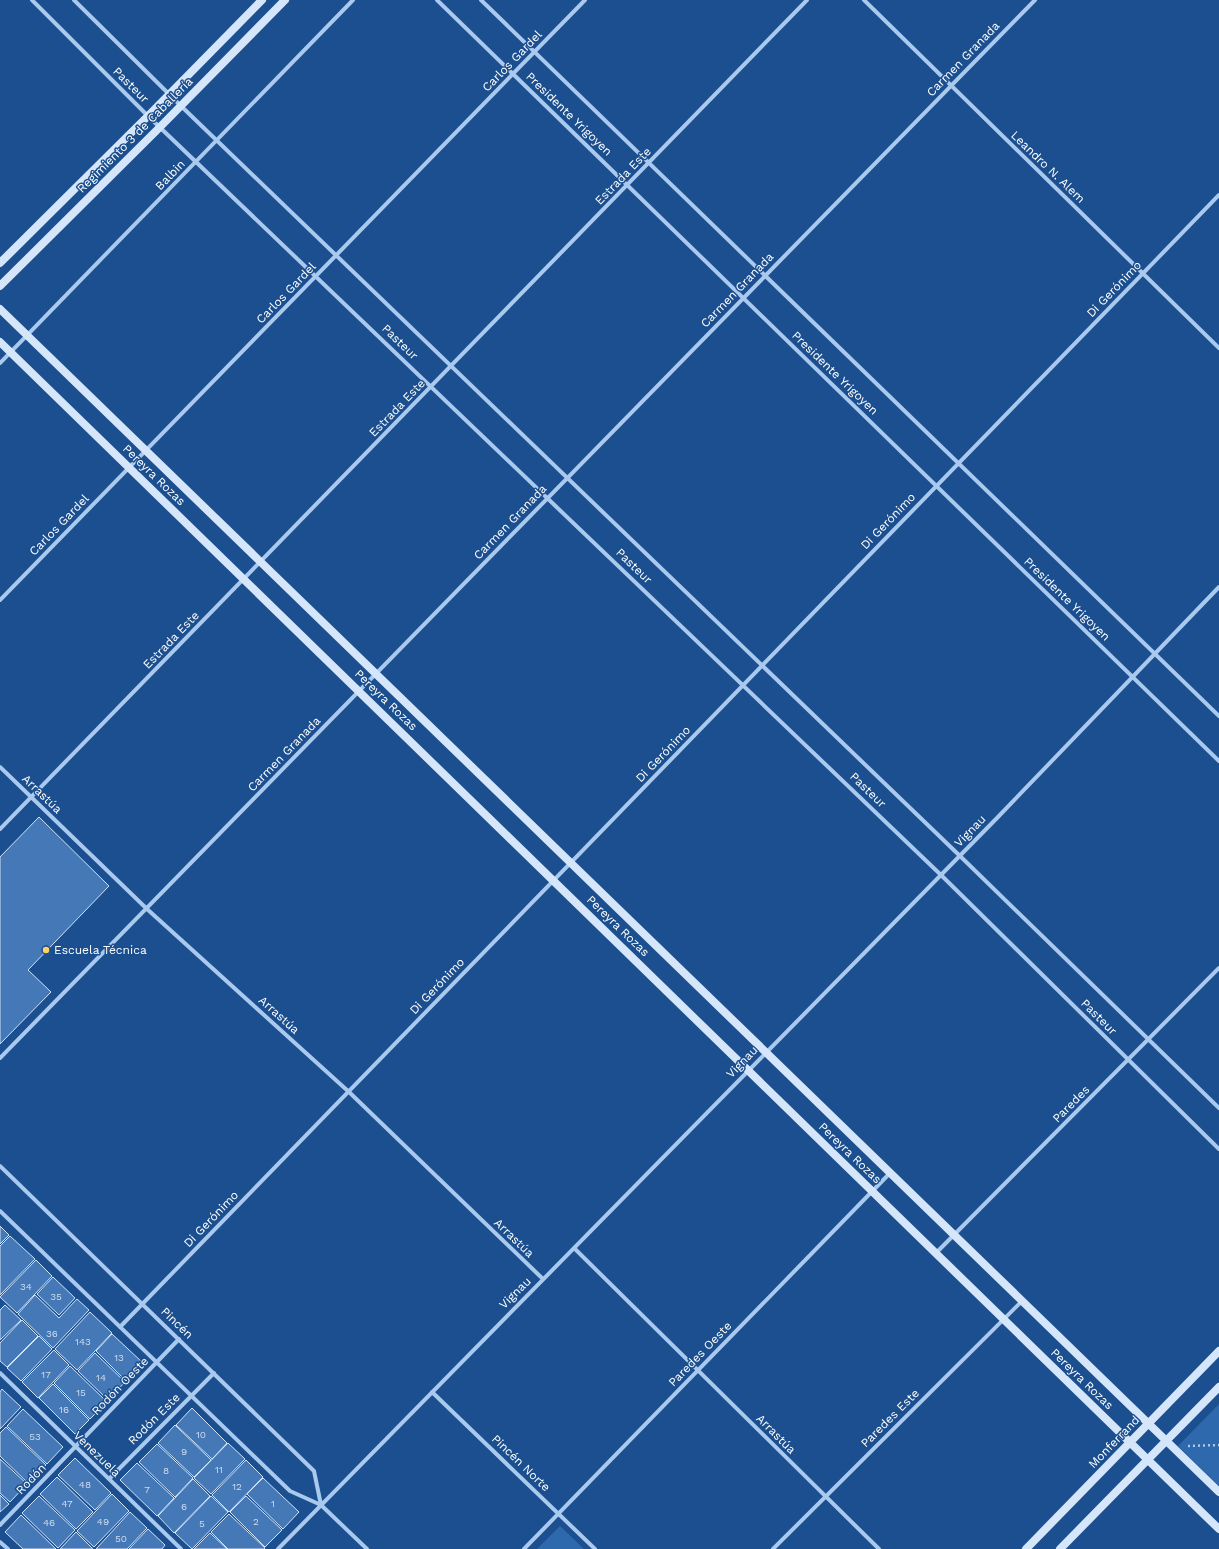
<svg xmlns="http://www.w3.org/2000/svg" width="1219" height="1549" viewBox="0 0 1219 1549" font-family="'Work Sans',sans-serif">
<rect width="100%" height="100%" fill="#1b4f8f"/>
<path fill="#2e69ad" d="M1219,1404V1486L1178,1446Z
M560,1526L584,1549H537Z"/>
<path fill="#4478b7" stroke="#cfe3fa" d="M39,817L109,886L28,970L51,992L0,1044V857Z
M0,1226L9,1235L0,1244Z
M10,1236L35,1259L0,1295V1246Z
M36,1260L52,1276L17,1313L0,1297Z
M53,1277L75,1298L59,1315L37,1294Z
M35,1295L59,1318L77,1299L89,1310L53,1348L18,1314Z
M5,1305L21,1320L0,1340V1310Z
M90,1312L112,1333L77,1370L55,1349Z
M22,1320L38,1336L7,1367L0,1361V1343Z
M112,1334L143,1363L126,1381L96,1351Z
M39,1336L52,1349L21,1381L7,1368Z
M54,1350L69,1365L38,1398L22,1382Z
M95,1353L125,1382L108,1400L78,1371Z
M70,1366L107,1402L90,1419L54,1383Z
M53,1384L89,1420L75,1434L39,1398Z
M2,1389L21,1407L0,1429V1392Z
M192,1408L227,1443L212,1459L176,1425Z
M23,1409L63,1447L47,1464L7,1426Z
M175,1425L211,1460L194,1477L158,1443Z
M6,1427L46,1465L28,1483L0,1456V1433Z
M228,1443L245,1459L211,1494L194,1478Z
M157,1444L193,1478L175,1497L139,1462Z
M75,1458L111,1493L95,1510L58,1475Z
M0,1459L27,1484L10,1502L0,1493Z
M246,1460L263,1477L229,1512L212,1495Z
M137,1463L174,1498L157,1516L120,1480Z
M57,1477L93,1512L76,1529L40,1494Z
M263,1478L299,1512L283,1529L247,1494Z
M193,1479L210,1496L174,1533L158,1516Z
M112,1494L129,1511L94,1547L77,1531Z
M0,1495L9,1504L0,1512Z
M39,1496L75,1530L58,1548L22,1513Z
M211,1496L228,1512L192,1549L175,1533Z
M246,1496L282,1530L265,1547L230,1512Z
M130,1512L147,1528L127,1549H96Z
M229,1514L265,1548L264,1549H228L211,1532Z
M21,1515L56,1549H23L5,1532Z
M148,1529L165,1545L162,1549H129Z
M76,1532L93,1549H60Z
M210,1533L227,1549H194Z"/>
<g fill="none" stroke-linecap="round" stroke-linejoin="round">
<path stroke="#a9c9ee" stroke-width="2.5" stroke-dasharray="2 3" stroke-linecap="butt" d="M1188,1446L1219,1445"/>
<path stroke="#a9c9ee" stroke-width="4" d="M32,0L148,116L941,875L1219,1149
M74,0L181,106L960,856L1219,1108
M437,0L1219,761
M481,0L1219,716
M864,0L1219,348
M0,363L353,0
M0,600L585,0
M0,767L147,909L349,1092L543,1279
M0,829L807,0
M0,1058L1035,0
M0,1166L314,1471L321,1505
M0,1211L290,1491L321,1505L367,1549
M574,1248L879,1549
M936,1253L1219,968
M120,1327L1219,195
M0,1373L181,1549
M432,1392L595,1549
M109,1479L214,1373
M0,1525L179,1339
M0,1542L8,1549
M278,1549L997,818L1219,587
M524,1549L890,1173
M773,1549L1022,1301"/>
<path stroke="#d6e6fa" stroke-width="8" d="M0,263L148,116L262,0
M0,286L160,127L285,0
M0,309L1219,1492
M0,342L1219,1529
M1026,1549L1219,1351
M1060,1549L1219,1387"/>
</g>
<circle fill="#ffd166" stroke="#1b4f8f" stroke-width="1.5" cx="46" cy="950" r="4"/>
<g text-anchor="middle" dominant-baseline="central" stroke-width="3" stroke-linejoin="round" paint-order="stroke">
<g font-size="10" fill="#d0dded">
<text x="26" y="1286">34</text>
<text x="56" y="1296">35</text>
<text x="52" y="1333">36</text>
<text x="83" y="1341">143</text>
<text x="119" y="1357">13</text>
<text x="46" y="1374">17</text>
<text x="101" y="1377">14</text>
<text x="81" y="1392">15</text>
<text x="64" y="1409">16</text>
<text x="201" y="1434">10</text>
<text x="35" y="1436">53</text>
<text x="184" y="1451">9</text>
<text x="219" y="1469">11</text>
<text x="166" y="1470">8</text>
<text x="85" y="1484">48</text>
<text x="237" y="1486">12</text>
<text x="147" y="1489">7</text>
<text x="67" y="1503">47</text>
<text x="273" y="1503">1</text>
<text x="184" y="1506">6</text>
<text x="103" y="1521">49</text>
<text x="256" y="1521">2</text>
<text x="49" y="1522">46</text>
<text x="202" y="1523">5</text>
<text x="121" y="1538">50</text>
</g>
<g font-size="12" fill="#fff" stroke="#1b4f8f">
<text transform="translate(963 59) rotate(-46)">Carmen Granada</text>
<text transform="translate(512 61) rotate(-46)">Carlos Gardel</text>
<text transform="translate(131 85) rotate(45)">Pasteur</text>
<text transform="translate(569 114) rotate(44)">Presidente Yrigoyen</text>
<text transform="translate(135 135) rotate(-45)">Regimiento 3 de Caballería</text>
<text transform="translate(1048 167) rotate(44)">Leandro N. Alem</text>
<text transform="translate(170 175) rotate(-46)">Balbin</text>
<text transform="translate(623 176) rotate(-46)">Estrada Este</text>
<text transform="translate(1114 289) rotate(-46)">Di Gerónimo</text>
<text transform="translate(737 290) rotate(-46)">Carmen Granada</text>
<text transform="translate(286 293) rotate(-46)">Carlos Gardel</text>
<text transform="translate(400 342) rotate(44)">Pasteur</text>
<text transform="translate(835 373) rotate(44)">Presidente Yrigoyen</text>
<text transform="translate(397 408) rotate(-46)">Estrada Este</text>
<text transform="translate(154 475) rotate(44)">Pereyra Rozas</text>
<text transform="translate(888 521) rotate(-46)">Di Gerónimo</text>
<text transform="translate(510 522) rotate(-46)">Carmen Granada</text>
<text transform="translate(59 525) rotate(-46)">Carlos Gardel</text>
<text transform="translate(634 566) rotate(44)">Pasteur</text>
<text transform="translate(1067 599) rotate(44)">Presidente Yrigoyen</text>
<text transform="translate(171 640) rotate(-46)">Estrada Este</text>
<text transform="translate(386 700) rotate(44)">Pereyra Rozas</text>
<text transform="translate(284 754) rotate(-46)">Carmen Granada</text>
<text transform="translate(663 754) rotate(-46)">Di Gerónimo</text>
<text transform="translate(868 790) rotate(44)">Pasteur</text>
<text transform="translate(42 794) rotate(44)">Arrastúa</text>
<text transform="translate(970 831) rotate(-46)">Vignau</text>
<text transform="translate(618 926) rotate(44)">Pereyra Rozas</text>
<text transform="translate(437 986) rotate(-46)">Di Gerónimo</text>
<text transform="translate(279 1015) rotate(42)">Arrastúa</text>
<text transform="translate(1099 1017) rotate(45)">Pasteur</text>
<text transform="translate(742 1062) rotate(-46)">Vignau</text>
<text transform="translate(1071 1104) rotate(-45)">Paredes</text>
<text transform="translate(850 1153) rotate(44)">Pereyra Rozas</text>
<text transform="translate(211 1219) rotate(-46)">Di Gerónimo</text>
<text transform="translate(514 1238) rotate(44)">Arrastúa</text>
<text transform="translate(515 1293) rotate(-45)">Vignau</text>
<text transform="translate(177 1323) rotate(44)">Pincén</text>
<text transform="translate(700 1354) rotate(-46)">Paredes Oeste</text>
<text transform="translate(1082 1379) rotate(44)">Pereyra Rozas</text>
<text transform="translate(120 1386) rotate(-46)">Rodón Oeste</text>
<text transform="translate(890 1418) rotate(-45)">Paredes Este</text>
<text transform="translate(154 1419) rotate(-45)">Rodón Este</text>
<text transform="translate(776 1434) rotate(45)">Arrastúa</text>
<text transform="translate(1114 1442) rotate(-46)">Monferrand</text>
<text transform="translate(97 1454) rotate(44)">Venezuela</text>
<text transform="translate(521 1463) rotate(44)">Pincén Norte</text>
<text transform="translate(31 1479) rotate(-46)">Rodón</text>
</g>
<g font-size="12" fill="#fff" stroke="#1b4f8f" text-anchor="start">
<text x="54" y="950">Escuela Técnica</text>
</g>
</g>
</svg>
